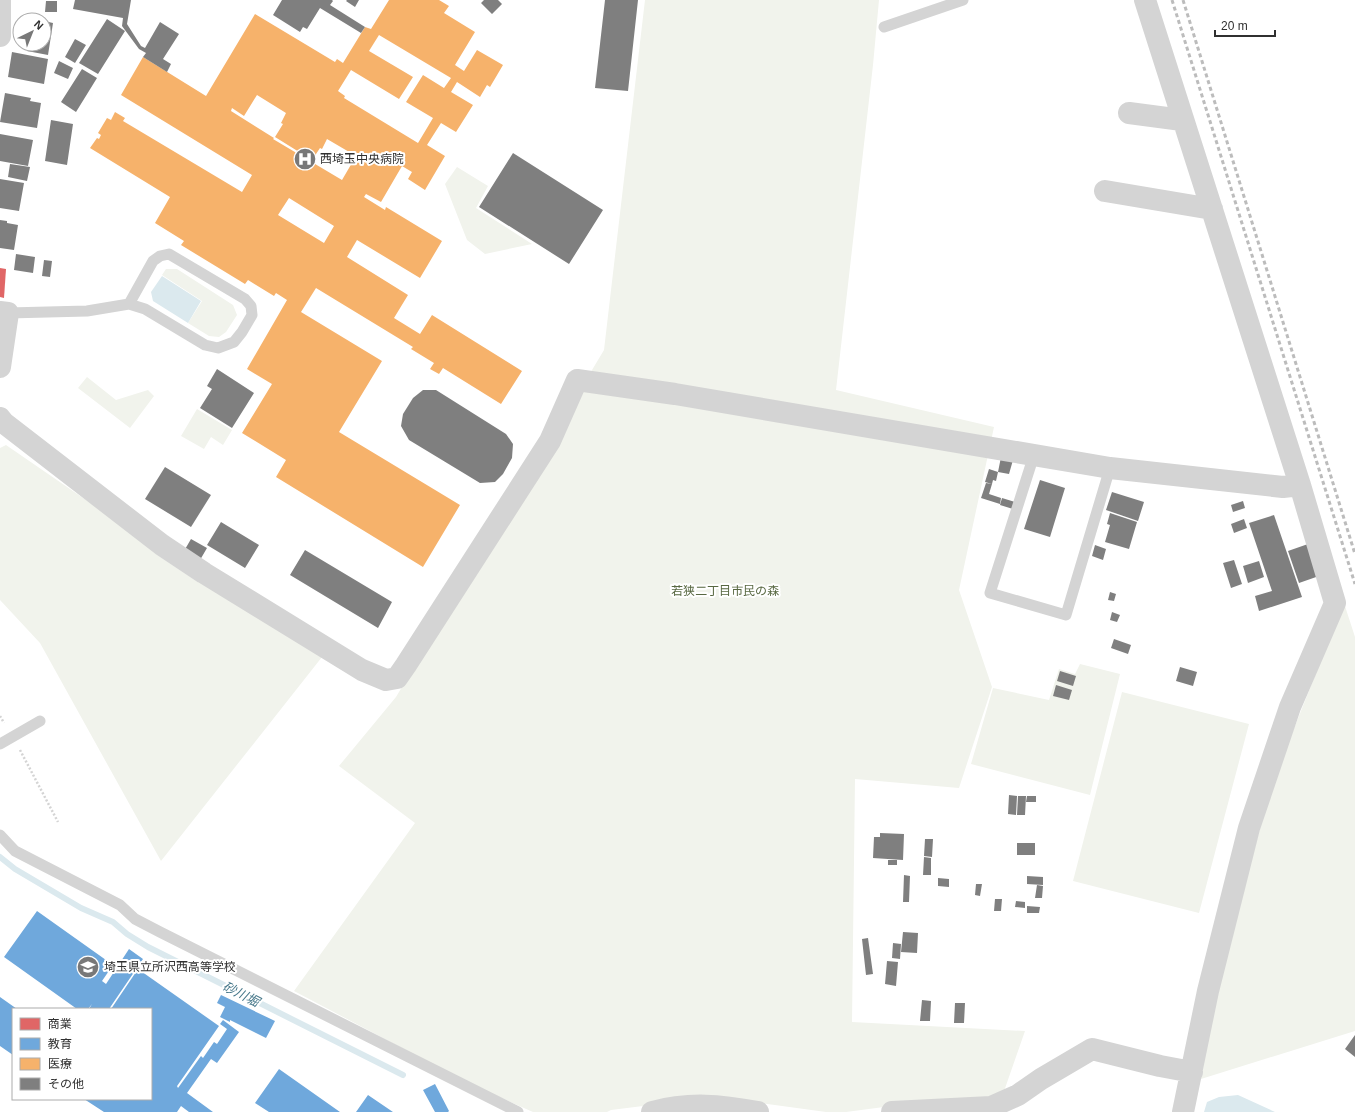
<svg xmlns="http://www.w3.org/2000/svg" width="1355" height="1112" viewBox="0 0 1355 1112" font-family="Helvetica,'Noto Sans JP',sans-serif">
<rect width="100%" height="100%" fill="#fff"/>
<path fill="#f1f3ec" d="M645,0H879L873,65L836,390L994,427L959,590L992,687L959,788L855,779L852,1022L1025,1031L1002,1097L899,1105L846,1112H826L715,1097L611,1110L607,1112H533L474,1086L294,991L415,823L339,766L396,697L604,350Z
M457,167L488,186L476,208L532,244L485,254L467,240L445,184Z
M166,269H177L233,305L237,315L226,332L219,337L209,336L188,323L202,301L162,275Z
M87,377L116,400L148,390L154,396L130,428L78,388Z
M197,409L232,430L223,445L211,437L204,449L181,436Z
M6,445L198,577L322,657L161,861L40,643L0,600V448Z
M1344,603L1355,637V1031L1201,1079L1196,1071L1261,824L1281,761Z
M1080,664L1120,674L1090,795L971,764L993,688L1049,700L1059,669L1075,674Z
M1122,692L1249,724L1199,913L1073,881Z"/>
<path fill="#dbe9ee" d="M162,276L201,301L188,323L153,301L151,292Z
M1238,1095L1275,1112H1204L1207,1102L1219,1097Z"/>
<path fill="#e06666" d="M0,268L6,269L4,298L0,297Z"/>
<path fill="#6fa8dc" d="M37,911L113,965L102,981L106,984L129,949L143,959L109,1009H89L92,1004L88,1009H77L4,957Z
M138,969L219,1026L168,1099L177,1086L178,1088L201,1056L203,1058L214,1042L217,1044L227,1029L220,1024L223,1020L239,1032L217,1063L211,1059L187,1093L213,1112H189L181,1106L177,1112H104L84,1099H151V1009H111Z
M221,995L275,1021L266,1038L230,1020V1022L220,1017L225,1007L217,1003Z
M0,997L17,1009H13V1055L0,1046Z
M279,1069L340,1112H269L255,1103Z
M435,1084L449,1111L448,1112H435L423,1090Z
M368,1095L393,1112H356Z"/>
<path fill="#f6b26b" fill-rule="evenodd" d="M389,0H439L449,6L444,13L475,32L455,65L464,71L477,50L503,65L490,87L487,85L480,97L457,82L451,92L473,105L456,132L441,123L427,145L445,156L425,190L408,179L412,172L402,166L381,202L366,194L364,197L385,210L386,207L442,241L420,278L357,240L347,257L408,295L394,318L420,334L432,315L522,371L501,404L443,368L439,374L430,369L434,363L411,349L413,347L316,288L301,312L382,361L339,432L460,505L423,567L276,477L286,460L242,433L272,384L247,369L287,300L276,293L274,296L248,280L245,284L181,245L184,241L155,223L170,197L90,148L97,138L99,139L101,135L98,133L107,118L111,120L115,112L125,118L123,121L242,192L252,175L121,95L143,57L206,96L255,14L335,62L337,59L343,63L365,27L371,29ZM379,35L451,78L444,88L423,75L406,102L433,118L418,143L344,98L345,96L338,91L351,70L399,99L413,77L369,51ZM257,95L286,113L281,123L283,124L275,137L312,160L320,148L322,149L327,139L356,156L342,180L273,139L274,138L231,111L232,108L244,116ZM289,198L334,226L324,243L278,215Z"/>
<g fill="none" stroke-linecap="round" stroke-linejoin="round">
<path stroke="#dbe9ee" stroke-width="6" d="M0,857L15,869L81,908L113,922L127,934L148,947L403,1075"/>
</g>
<path fill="#7f7f7f" d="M75,0H131L127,24L141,46L145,48L160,22L179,34L163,59L171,64L167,72L143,57L146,53L139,49L122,26L123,18L73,9Z
M282,0H332L333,1L330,5L365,27L361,33L320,8L307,29L303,27L300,32L273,15Z
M347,0H359L355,7L346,1Z
M484,0H498L502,4L492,14L481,3Z
M605,0H638L628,91L595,88Z
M46,1H57V12H45Z
M107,19L125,31L98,74L79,63Z
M44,21L53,23L48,55L27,51L28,44H44Z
M75,39L86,45L75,63L65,57Z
M12,52L48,59L44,84L8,77Z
M59,61L73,68L68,79L54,73Z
M82,69L97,78L76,112L61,102Z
M5,93L31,98L30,101L41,103L37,128L0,122Z
M51,120L73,124L67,165L45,161Z
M0,134L33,140L28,166L0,161Z
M513,153L603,210L569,264L479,207Z
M10,164L30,167L27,181L8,177Z
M0,179L24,183L19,211L0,208Z
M0,220L7,221V223L18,225L14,250L0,248Z
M16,254L35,257L33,273L14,270Z
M44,260L52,261L50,277L42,276Z
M217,369L254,393L232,428L200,408L212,389L207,386Z
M423,390H436L506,434L513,444L512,458L503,474L495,482L480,483L409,440L401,426L403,414L413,398Z
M1001,457L1013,460L1009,474L998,472Z
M165,467L211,495L191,527L145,499Z
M989,469L998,472L996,481L993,480L992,484L985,482Z
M1040,480L1065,488L1050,537L1024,529Z
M986,483L992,484L989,494L1001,498L1000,504L981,498Z
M1112,492L1144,502L1138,521L1106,510Z
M1002,498L1015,502L1013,509L1000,505Z
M1243,501L1245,508L1233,512L1231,505Z
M1110,513L1137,522L1129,549L1105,542L1110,525L1107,524Z
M1274,515L1302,597L1259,611L1255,596L1272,591L1249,523Z
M1244,519L1247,528L1234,533L1231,524Z
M221,522L259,545L245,568L207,545Z
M191,539L207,548L200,560L184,551Z
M1308,544L1319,576L1299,583L1288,551Z
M1095,545L1106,549L1103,560L1092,556Z
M305,550L392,602L378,628L290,575Z
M1234,560L1242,584L1231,588L1223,563Z
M1259,561L1264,577L1248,583L1243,566Z
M1110,592L1116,594L1114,601L1108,600Z
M1112,612L1120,615L1117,622L1110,620Z
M1114,639L1131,645L1128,654L1111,648Z
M1180,667L1197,672L1193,686L1176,681Z
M1060,671L1076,676L1073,686L1057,681Z
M1056,685L1072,690L1069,700L1053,696Z
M1009,795L1017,796L1016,815L1008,814Z
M1018,796H1026L1025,815H1017Z
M1027,796H1036V802H1026Z
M880,833L904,834L903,860L873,858L874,837H880Z
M925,839H933L932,857L924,856Z
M1017,843H1035V855H1017Z
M924,857L931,858V875H923Z
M888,860H897V865H888Z
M904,875L910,876L909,902H903Z
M1027,876L1043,877V885L1027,884Z
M938,878L949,879V887L938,886Z
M976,884H982L980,896L975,895Z
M1037,885L1043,886L1042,898H1035Z
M995,899H1002L1001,911H994Z
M1016,901L1025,902V908L1015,907Z
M1027,906L1040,907L1039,913H1027Z
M903,932L918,933L917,953L901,952Z
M868,938L873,974L866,975L862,939Z
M893,943L901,944L900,959L892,958Z
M887,961L898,962L896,986L885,984Z
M922,1000L931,1001L930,1021H920Z
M955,1003H965L964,1023H954Z
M1355,1035V1057L1345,1049Z"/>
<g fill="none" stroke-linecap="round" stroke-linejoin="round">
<path stroke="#d4d4d4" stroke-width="2.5" stroke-dasharray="2 2" stroke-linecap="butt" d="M0,716L4,723
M20,750L58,822"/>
<path stroke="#d4d4d4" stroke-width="11" d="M884,27L963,0
M8,313L87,311L129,304L145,309L205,345L218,348L234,342L242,332L252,315L251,306L245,299L169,254L160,256L153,261L129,304
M1034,455L990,593L1066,615L1110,468
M0,744L40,721
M0,835L15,851L120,905L135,919L160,932L518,1112"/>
<path stroke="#d4d4d4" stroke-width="22" d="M1145,0L1300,485L1335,603L1290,707L1249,828L1208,991L1183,1112
M0,36V0
M1129,113L1182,120
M1105,191L1212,209
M0,312L8,313L0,367
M0,418L4,423L162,545L204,573L362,670L386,680L397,678L406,665L550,441L577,380L675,394L1110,468L1283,487L1300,485
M652,1112C689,1102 721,1105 758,1112
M892,1112L991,1107L1018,1095L1041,1079L1092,1049L1160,1066L1192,1072"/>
<path stroke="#bcbcbc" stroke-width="3" stroke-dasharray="4 3" stroke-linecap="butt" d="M1172,0L1355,584
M1183,0L1355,554"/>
</g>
<defs>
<g id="hospital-disc" transform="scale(1.15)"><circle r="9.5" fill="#787878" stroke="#fff"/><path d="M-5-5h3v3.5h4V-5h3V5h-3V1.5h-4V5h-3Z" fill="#fff"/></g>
<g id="school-disc" transform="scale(1.15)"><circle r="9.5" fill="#787878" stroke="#fff"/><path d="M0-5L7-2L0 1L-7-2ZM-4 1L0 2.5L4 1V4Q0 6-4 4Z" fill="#fff"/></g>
</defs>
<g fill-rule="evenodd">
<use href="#hospital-disc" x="305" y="159"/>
<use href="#school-disc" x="88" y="967"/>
</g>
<g text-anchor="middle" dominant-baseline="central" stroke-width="4" stroke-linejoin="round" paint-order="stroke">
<g font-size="12" fill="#303030" stroke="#fff" text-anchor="start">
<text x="320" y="159">西埼玉中央病院</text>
<text x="104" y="967">埼玉県立所沢西高等学校</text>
</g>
<g font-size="12" fill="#586842" stroke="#fff">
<text x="725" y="591">若狭二丁目市民の森</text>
</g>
<g font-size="13" font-style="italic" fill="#47788a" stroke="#fff">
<text transform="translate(241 994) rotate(27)">砂川堀</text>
</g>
</g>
<rect x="12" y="1008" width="140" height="92" fill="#ffffff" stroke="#acacac"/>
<rect x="20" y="1018" width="20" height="12" fill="#e06666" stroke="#acacac"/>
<text x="48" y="1028" font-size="12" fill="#303030">商業</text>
<rect x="20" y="1038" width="20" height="12" fill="#6fa8dc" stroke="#acacac"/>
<text x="48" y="1048" font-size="12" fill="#303030">教育</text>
<rect x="20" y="1058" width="20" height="12" fill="#f6b26b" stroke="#acacac"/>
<text x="48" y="1068" font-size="12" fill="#303030">医療</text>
<rect x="20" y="1078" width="20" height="12" fill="#7f7f7f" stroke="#acacac"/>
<text x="48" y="1088" font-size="12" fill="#303030">その他</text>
<g transform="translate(32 32) rotate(43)"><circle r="19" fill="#ffffff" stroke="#acacac"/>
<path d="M0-3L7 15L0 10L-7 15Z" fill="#787878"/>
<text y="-6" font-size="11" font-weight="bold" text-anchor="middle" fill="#303030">N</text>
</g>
<path d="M1215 30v6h60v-6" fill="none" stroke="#303030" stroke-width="2"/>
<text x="1221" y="30" font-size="12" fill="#303030" stroke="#ffffff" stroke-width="3" paint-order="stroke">20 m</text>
</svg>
